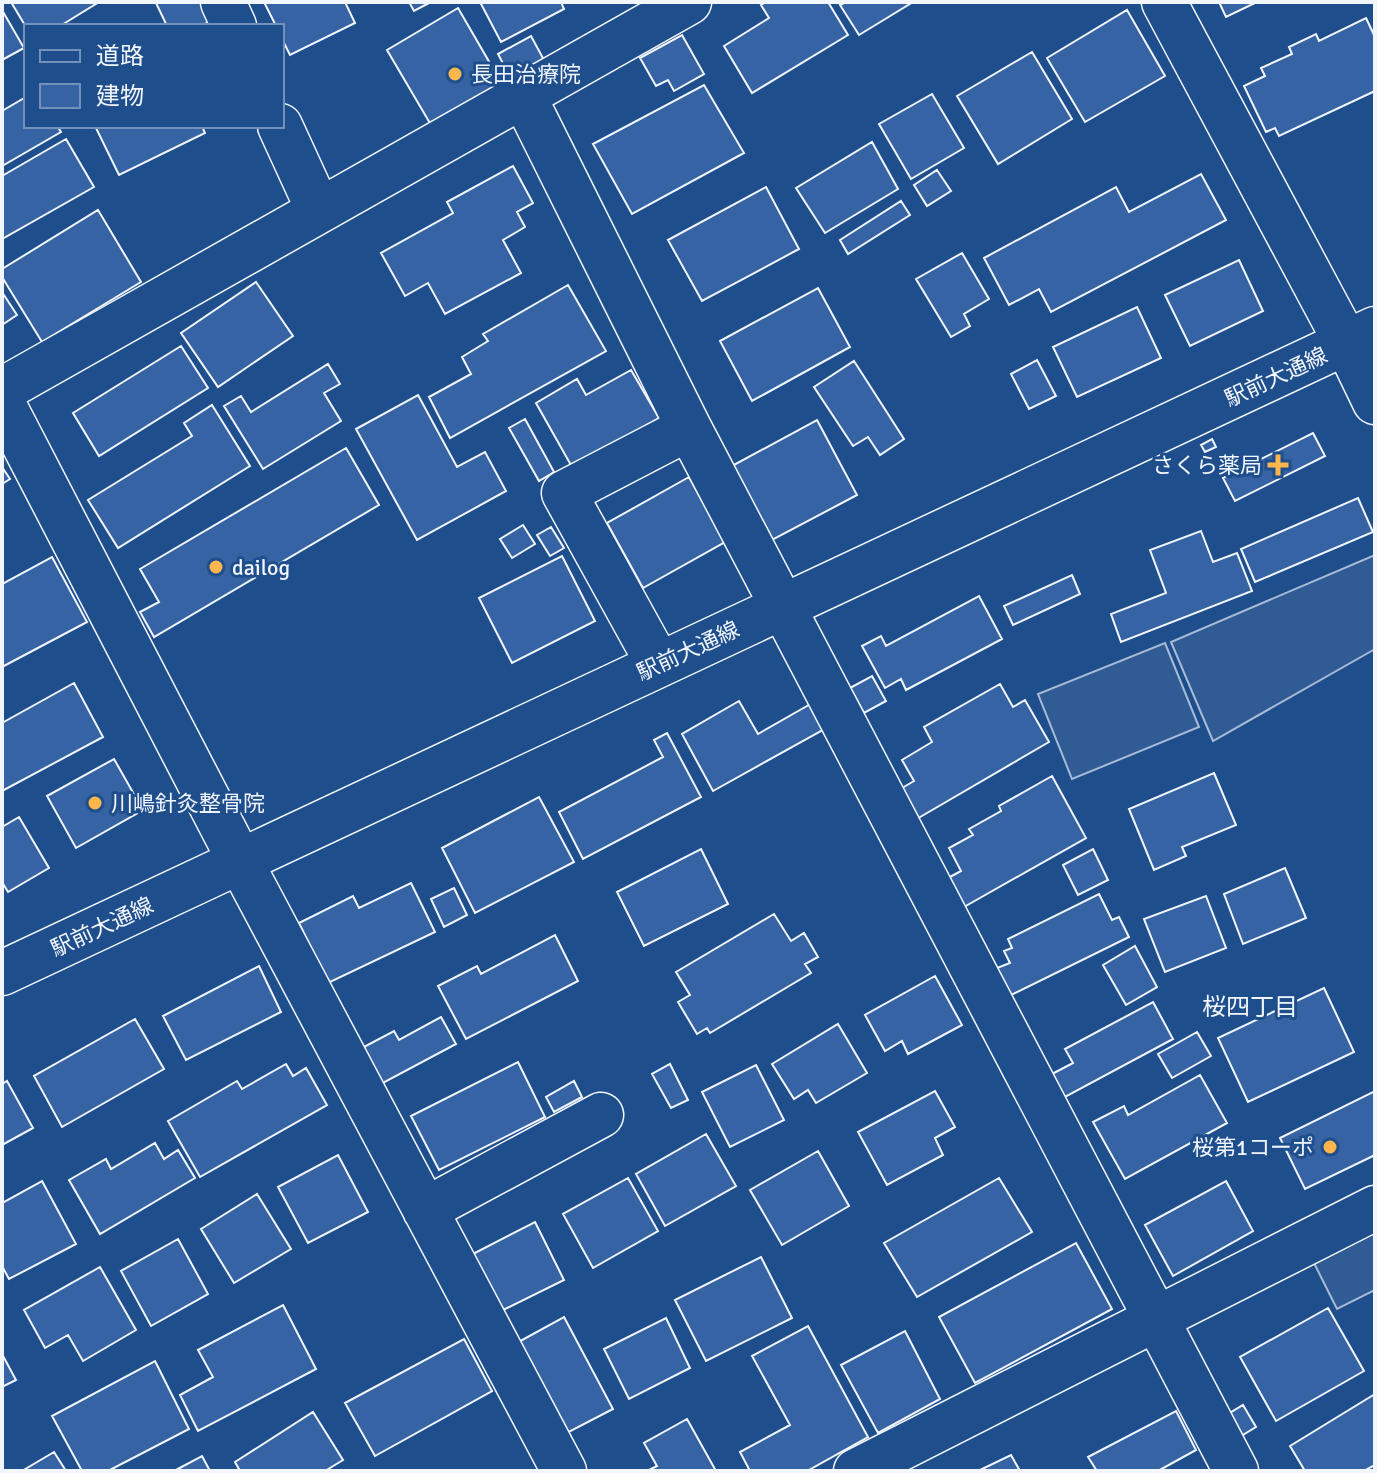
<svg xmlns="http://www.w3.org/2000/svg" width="1377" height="1473" viewBox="0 0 1377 1473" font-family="Signika,'Noto Sans JP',sans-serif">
<rect width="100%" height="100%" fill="#1f4e8c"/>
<path fill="#305b95" stroke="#a8bbd7" stroke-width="2" d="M1375,555V649L1213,741L1171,642Z
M1165,643L1199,727L1072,779L1038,694Z
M1375,1221V1290L1337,1309L1309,1253Z"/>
<path fill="#3563a3" stroke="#f2f6ff" stroke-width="2" d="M11,2H99L60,26L26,27Z
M201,2L211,21L201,26H167L156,3Z
M264,2H345L355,23L290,55L282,39V26H276Z
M409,2H431L414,11Z
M480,2H561L564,9L501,42Z
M766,2H828L848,35L752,93L724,46L769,18L761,5Z
M846,2H913L859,35L840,5Z
M1219,2H1257L1226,17Z
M458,8L502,84L431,125L387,50Z
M2,10L24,48L2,60Z
M1127,10L1165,76L1085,122L1047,58Z
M1366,18L1375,37V91L1279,136L1275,128L1266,132L1244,86L1265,76L1261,68L1292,54L1289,47L1316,34L1319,41Z
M682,35L704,74L674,91L668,80L656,86L640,58Z
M531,36L544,60L511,79L498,54Z
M1032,52L1072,119L998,164L957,96Z
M704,85L744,153L632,214L593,144Z
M932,94L964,148L911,179L879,124Z
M26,97V126H57L61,132L2,166V111Z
M95,126H202L205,133L119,175Z
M66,139L94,187L2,239V176Z
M872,142L898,189L825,233L796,188Z
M513,166L533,203L517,212L525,227L503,240L521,273L445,314L428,283L405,296L381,253L453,213L447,202Z
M937,170L951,191L927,206L914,185Z
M1201,174L1226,220L1051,312L1039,289L1009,305L984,258L1116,187L1129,212Z
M766,187L799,249L702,301L668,240Z
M901,201L910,215L848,254L840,240Z
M98,210L141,282L42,342L2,277V269Z
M962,253L989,299L964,314L970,326L951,337L916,279Z
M1239,260L1263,311L1190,346L1165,295Z
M256,282L293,336L218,387L181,333Z
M568,285L606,351L450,438L429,397L471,374L462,357L488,341L483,334Z
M818,288L850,347L752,401L720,341Z
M2,292L17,315L2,325Z
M1137,307L1161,358L1077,397L1053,347Z
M181,346L208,388L99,456L73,413Z
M1037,360L1056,396L1029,409L1011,374Z
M854,361L904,439L880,455L868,437L853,446L814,387Z
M328,364L340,384L324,393L341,421L263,469L224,406L241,396L251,412Z
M631,370L659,418L572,467L536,403L577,379L586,395Z
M418,395L457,467L485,452L506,491L417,540L356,429Z
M212,405L250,466L118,548L88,500L192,436L184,423Z
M525,419L554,472L539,481L509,428Z
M817,420L857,495L772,540L732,466Z
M1313,433L1325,456L1235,501L1223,478Z
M1212,439L1216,447L1205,452L1201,445Z
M346,448L379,505L154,637L140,612L159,602L140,569Z
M2,467L10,479L2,484Z
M689,477L725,542L643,588L607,523Z
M1358,498L1373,532L1255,582L1241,549Z
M523,525L535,544L512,558L500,539Z
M551,527L564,548L550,556L537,535Z
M1201,531L1213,562L1237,553L1252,591L1121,642L1111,614L1166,593L1150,550Z
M562,556L595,621L512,663L479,598Z
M52,557L87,622L2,667V584Z
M1072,575L1080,594L1013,625L1004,606Z
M979,596L1002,639L906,690L901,679L885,688L862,646L881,636L886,646Z
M872,676L886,701L864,713L850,688Z
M74,683L103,737L2,791V723Z
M1000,684L1013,707L1025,700L1049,742L915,820L897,791L914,781L902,760L932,742L924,727Z
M739,701L758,734L814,702L828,727L713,791L682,734Z
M667,733L701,797L583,859L559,812L663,757L654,740Z
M114,759L143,810L76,848L47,796Z
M1214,773L1236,825L1182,847L1186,856L1154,870L1129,809Z
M1052,776L1086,838L964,907L948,878L961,871L949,848L973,835L969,829L1001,811L999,806Z
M539,797L574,862L475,913L442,848Z
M19,817L49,868L8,892L2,882V827Z
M701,849L728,904L644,946L617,892Z
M1093,849L1108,880L1078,895L1063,865Z
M1285,868L1306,918L1243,944L1224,894Z
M411,883L435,932L328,983L299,923L353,896L359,908Z
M454,888L467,915L444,927L431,899Z
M1099,894L1112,920L1119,917L1129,937L1011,995L997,968L1010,963L1004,951L1012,948L1008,939Z
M1206,896L1226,948L1165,972L1144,919Z
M774,914L791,941L804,933L818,957L805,964L811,973L710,1033L707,1028L697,1034L678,1002L690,995L676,972Z
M555,935L578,981L466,1039L438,986L477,966L481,974Z
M1135,946L1157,987L1126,1005L1103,965Z
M259,966L281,1012L186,1060L163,1016Z
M935,976L962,1025L908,1054L902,1041L885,1051L865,1015Z
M1324,988L1354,1052L1248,1102L1218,1038Z
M1153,1002L1173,1039L1065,1097L1052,1074L1073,1063L1065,1049Z
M441,1017L456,1044L381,1084L362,1048L394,1031L399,1040Z
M135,1019L164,1069L62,1127L34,1076Z
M838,1024L867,1073L816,1103L808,1090L794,1099L772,1064Z
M1197,1032L1211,1056L1172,1078L1158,1054Z
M518,1062L545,1117L439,1170L411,1116Z
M286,1064L293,1076L306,1068L327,1105L200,1177L168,1121L237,1081L242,1089Z
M670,1064L688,1100L671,1108L652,1074Z
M756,1065L784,1120L730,1147L702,1092Z
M1200,1075L1227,1123L1125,1179L1093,1122L1124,1106L1128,1115Z
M7,1081L33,1128L2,1145V1084Z
M574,1081L582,1097L554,1112L546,1097Z
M935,1091L955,1127L935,1138L943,1155L887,1185L858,1132Z
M1375,1091V1155L1305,1189L1280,1138Z
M706,1134L736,1186L665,1226L636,1174Z
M155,1143L164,1159L178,1150L195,1178L100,1234L69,1180L106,1159L111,1169Z
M818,1151L849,1206L782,1245L750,1190Z
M338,1155L368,1212L308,1243L278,1187Z
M628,1178L658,1231L593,1268L563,1214Z
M999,1178L1032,1232L917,1297L884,1243Z
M42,1181L76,1244L9,1279L2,1266V1203Z
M1226,1181L1253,1231L1173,1276L1145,1225Z
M257,1194L291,1249L234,1283L201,1229Z
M535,1222L564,1280L501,1311L471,1255Z
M178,1239L208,1294L151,1326L121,1271Z
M1076,1243L1112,1309L975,1383L939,1317Z
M761,1257L792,1318L706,1361L675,1300Z
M100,1267L136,1330L83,1361L68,1335L45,1348L24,1310Z
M283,1305L316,1369L198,1431L180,1395L213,1377L198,1350Z
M1328,1308L1364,1371L1276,1421L1240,1357Z
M564,1317L613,1409L561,1436L513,1345Z
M666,1318L690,1368L629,1399L604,1349Z
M808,1326L868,1437L807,1471H750L740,1452L790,1425L752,1356Z
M905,1331L940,1399L878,1433L841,1365Z
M464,1339L492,1391L375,1456L345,1403Z
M2,1354L16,1380L2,1387Z
M155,1361L189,1429L108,1471H82L52,1416Z
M1375,1394V1465L1364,1471H1305L1290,1446Z
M1243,1405L1256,1427L1236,1439L1223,1417Z
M1176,1411L1196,1450L1158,1471H1097L1088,1457Z
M313,1412L343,1460L325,1471H240L235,1462Z
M687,1419L716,1471H647L657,1466L644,1443Z
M54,1452L66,1471H22Z
M1011,1455L1020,1471H978Z
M202,1456L210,1471H174Z"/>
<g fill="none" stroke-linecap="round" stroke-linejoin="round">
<g stroke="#f2f6ff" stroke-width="47">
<path id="minor" d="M223,2L234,26
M1164,2L1347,344L1375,402
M524,97L689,428L1236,1471
M280,126L319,211
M2,390L689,2
M2,402L240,861L564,1471
M659,665L564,493L689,428
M2,973L1375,329
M425,1210L601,1115
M856,1471L1375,1208"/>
</g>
<use href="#minor" stroke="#1f4e8c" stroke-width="44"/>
</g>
<g fill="#ffb74d" stroke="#1f4e8c" stroke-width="3">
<circle cx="455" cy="74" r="8"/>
<path d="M1274 453h8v8h8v8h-8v8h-8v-8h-8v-8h8z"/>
<circle cx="216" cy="567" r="8"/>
<circle cx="95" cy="803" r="8"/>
<circle cx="1330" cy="1147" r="8"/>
</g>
<g text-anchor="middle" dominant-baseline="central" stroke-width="6" stroke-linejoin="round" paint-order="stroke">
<g font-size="22" fill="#f2f6ff" stroke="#1f4e8c" text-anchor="start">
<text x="471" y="74">長田治療院</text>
<text x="1262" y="465" text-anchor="end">さくら薬局</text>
<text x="232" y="567">dailog</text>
<text x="111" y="803">川嶋針灸整骨院</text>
<text x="1314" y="1147" text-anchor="end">桜第1コーポ</text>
</g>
<g font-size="22" fill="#f2f6ff" stroke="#1f4e8c">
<text transform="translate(1276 377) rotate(-25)">駅前大通線</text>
<text transform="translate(688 651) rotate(-25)">駅前大通線</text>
<text transform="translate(102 927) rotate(-25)">駅前大通線</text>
</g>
<g font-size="24" fill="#f2f6ff" stroke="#1f4e8c">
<text x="1250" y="1007">桜四丁目</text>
</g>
</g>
<rect width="1377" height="1473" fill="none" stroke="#f2f6ff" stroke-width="8"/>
<rect x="24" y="24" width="260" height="104" fill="#1f4e8c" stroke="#7391ba" stroke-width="2"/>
<rect x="40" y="50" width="40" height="12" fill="#1f4e8c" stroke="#7391ba" stroke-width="2"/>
<text x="96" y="64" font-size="24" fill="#f2f6ff">道路</text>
<rect x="40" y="84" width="40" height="24" fill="#3563a3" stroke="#7391ba" stroke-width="2"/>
<text x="96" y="104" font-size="24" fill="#f2f6ff">建物</text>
</svg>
